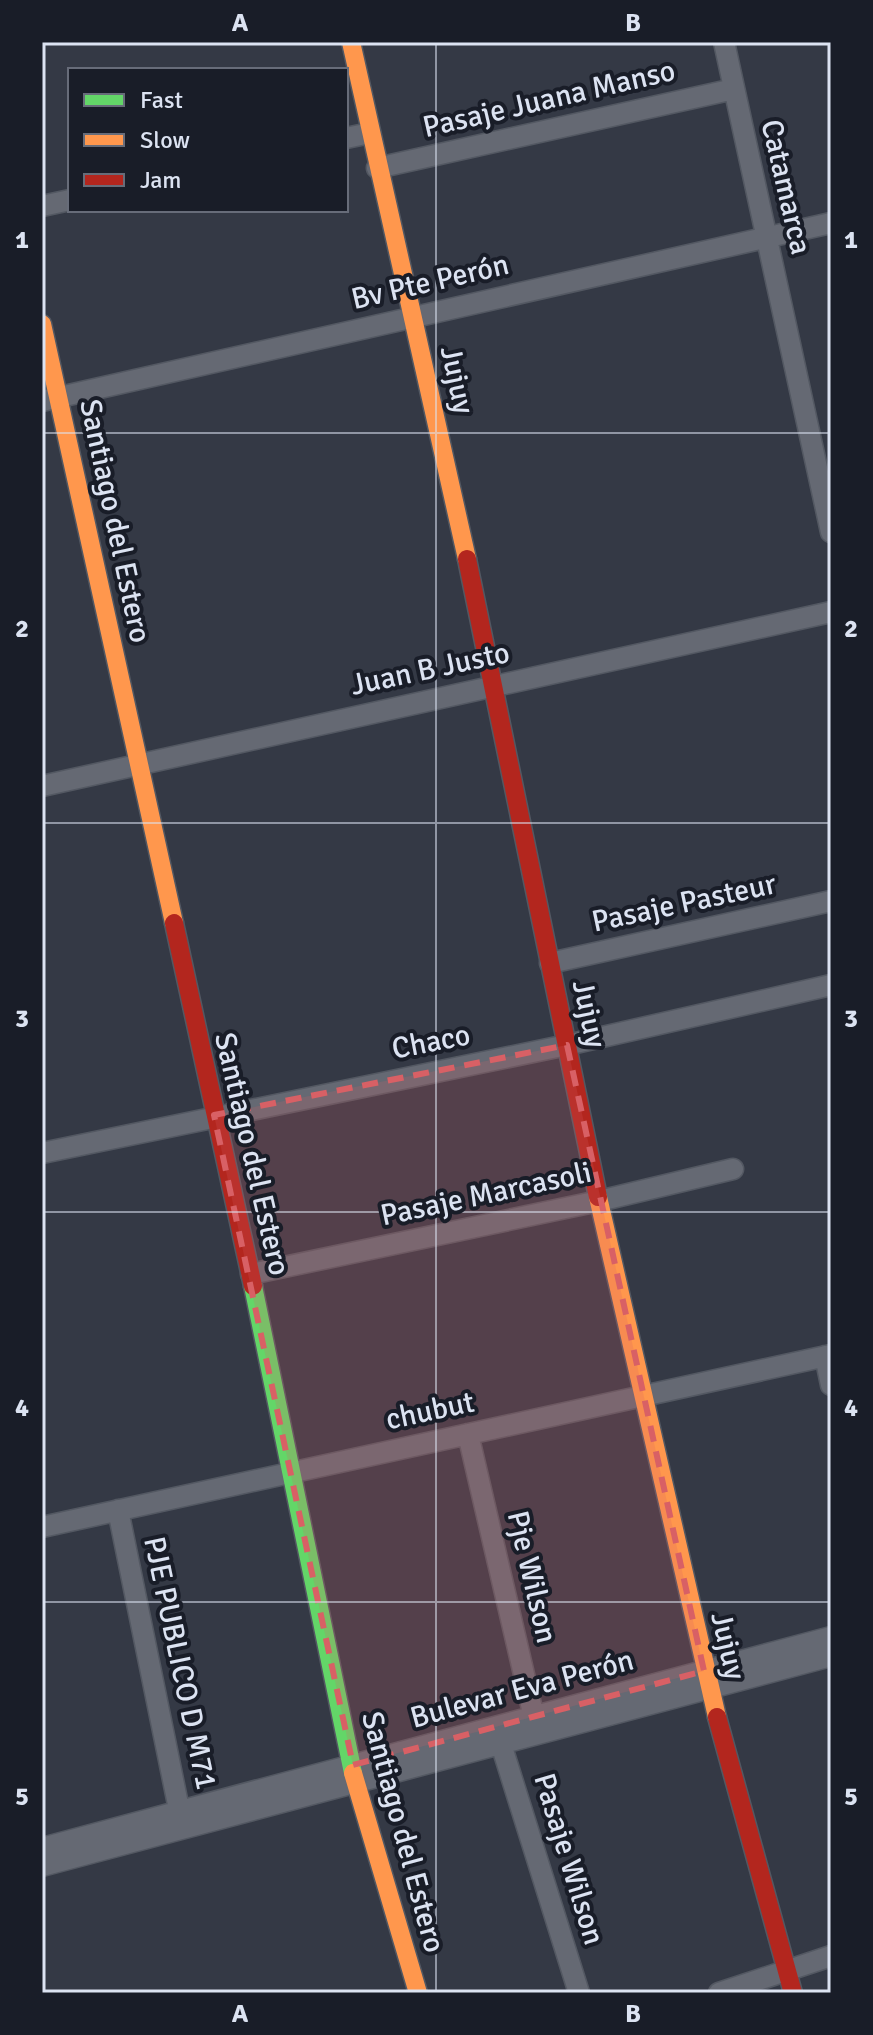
<svg xmlns="http://www.w3.org/2000/svg" width="873" height="2035" viewBox="0 0 873 2035" font-family="Signika,sans-serif">
<rect width="100%" height="100%" fill="#343945"/>
<g fill="none" stroke-linecap="round" stroke-linejoin="round">
<g stroke="#535862" stroke-width="23">
<path id="street" d="M724,42L831,532
M346,138L370,133
M377,168L734,89
M42,206L70,200
M42,401L831,223
M42,786L831,612
M550,963L831,901
M42,1153L567,1045L831,985
M251,1274L599,1201L733,1169
M825,1356L831,1385
M468,1434L536,1726
M118,1510L182,1824
M42,1527L831,1355
M501,1744L579,1993
M42,1848L831,1637
M42,1866L831,1656
M719,1993L831,1956"/>
</g>
<g stroke="#535862" stroke-width="21">
<path id="fast" d="M253,1286L353,1773"/>
</g>
<g stroke="#535862" stroke-width="21">
<path id="slow" d="M351,42L467,559
M42,324L174,923
M598,1197L717,1717
M353,1773L418,1993"/>
</g>
<g stroke="#535862" stroke-width="21">
<path id="jam" d="M467,559L598,1197
M174,923L253,1286
M717,1717L793,1993"/>
</g>
<use href="#street" stroke="#656973" stroke-width="20"/>
<use href="#fast" stroke="#63d668" stroke-width="18"/>
<use href="#slow" stroke="#ff974d" stroke-width="18"/>
<use href="#jam" stroke="#b3261e" stroke-width="18"/>
</g>
<path fill="#d86065" fill-opacity="0.2" stroke="#d86065" stroke-width="6" stroke-dasharray="16 10" stroke-linejoin="round" d="M567,1045L704,1671L353,1765L214,1115Z"/>
<path fill="none" stroke="#dce3f2" stroke-width="2" stroke-opacity="0.55" d="M436,42V1993M42,433H831M42,823H831M42,1212H831M42,1602H831"/>
<g text-anchor="middle" dominant-baseline="central" stroke-width="8" stroke-linejoin="round" paint-order="stroke">
<g font-size="30" fill="#dce3f2" stroke="#191d28">
<text transform="translate(549 99) rotate(-13)">Pasaje Juana Manso</text>
<text transform="translate(786 187) rotate(77)">Catamarca</text>
<text transform="translate(430 282) rotate(-13)">Bv Pte Perón</text>
<text transform="translate(457 380) rotate(78)">Jujuy</text>
<text transform="translate(115 521) rotate(78)">Santiago del Estero</text>
<text transform="translate(430 669) rotate(-12)">Juan B Justo</text>
<text transform="translate(684 903) rotate(-12)">Pasaje Pasteur</text>
<text transform="translate(589 1014) rotate(78)">Jujuy</text>
<text transform="translate(431 1042) rotate(-11)">Chaco</text>
<text transform="translate(252 1154) rotate(77)">Santiago del Estero</text>
<text transform="translate(486 1194) rotate(-12)">Pasaje Marcasoli</text>
<text transform="translate(430 1411) rotate(-12)">chubut</text>
<text transform="translate(532 1577) rotate(77)">Pje Wilson</text>
<text transform="translate(728 1646) rotate(77)">Jujuy</text>
<text transform="translate(180 1663) rotate(78)">PJE PUBLICO D M71</text>
<text transform="translate(522 1689) rotate(-15)">Bulevar Eva Perón</text>
<text transform="translate(403 1832) rotate(75)">Santiago del Estero</text>
<text transform="translate(569 1859) rotate(73)">Pasaje Wilson</text>
</g>
</g>
<rect width="873" height="2035" fill="none" stroke="#191d28" stroke-width="88"/>
<rect x="68" y="68" width="280" height="144" fill="#191d28" stroke="#676c79" stroke-width="2"/>
<rect x="84" y="94" width="40" height="12" fill="#63d668" stroke="#676c79" stroke-width="2"/>
<text x="140" y="108" font-size="24" fill="#dce3f2">Fast</text>
<rect x="84" y="134" width="40" height="12" fill="#ff974d" stroke="#676c79" stroke-width="2"/>
<text x="140" y="148" font-size="24" fill="#dce3f2">Slow</text>
<rect x="84" y="174" width="40" height="12" fill="#b3261e" stroke="#676c79" stroke-width="2"/>
<text x="140" y="188" font-size="24" fill="#dce3f2">Jam</text>
<rect x="44" y="44" width="785" height="1947" fill="none" stroke="#dce3f2" stroke-width="3"/>
<g font-size="26" text-anchor="middle" font-weight="bold" fill="#dce3f2">
<text x="240" y="31">A</text>
<text x="633" y="31">B</text>
<text x="22" y="248">1</text>
<text x="851" y="248">1</text>
<text x="22" y="637">2</text>
<text x="851" y="637">2</text>
<text x="22" y="1027">3</text>
<text x="851" y="1027">3</text>
<text x="22" y="1416">4</text>
<text x="851" y="1416">4</text>
<text x="22" y="1805">5</text>
<text x="851" y="1805">5</text>
<text x="240" y="2022">A</text>
<text x="633" y="2022">B</text>
</g>
</svg>
